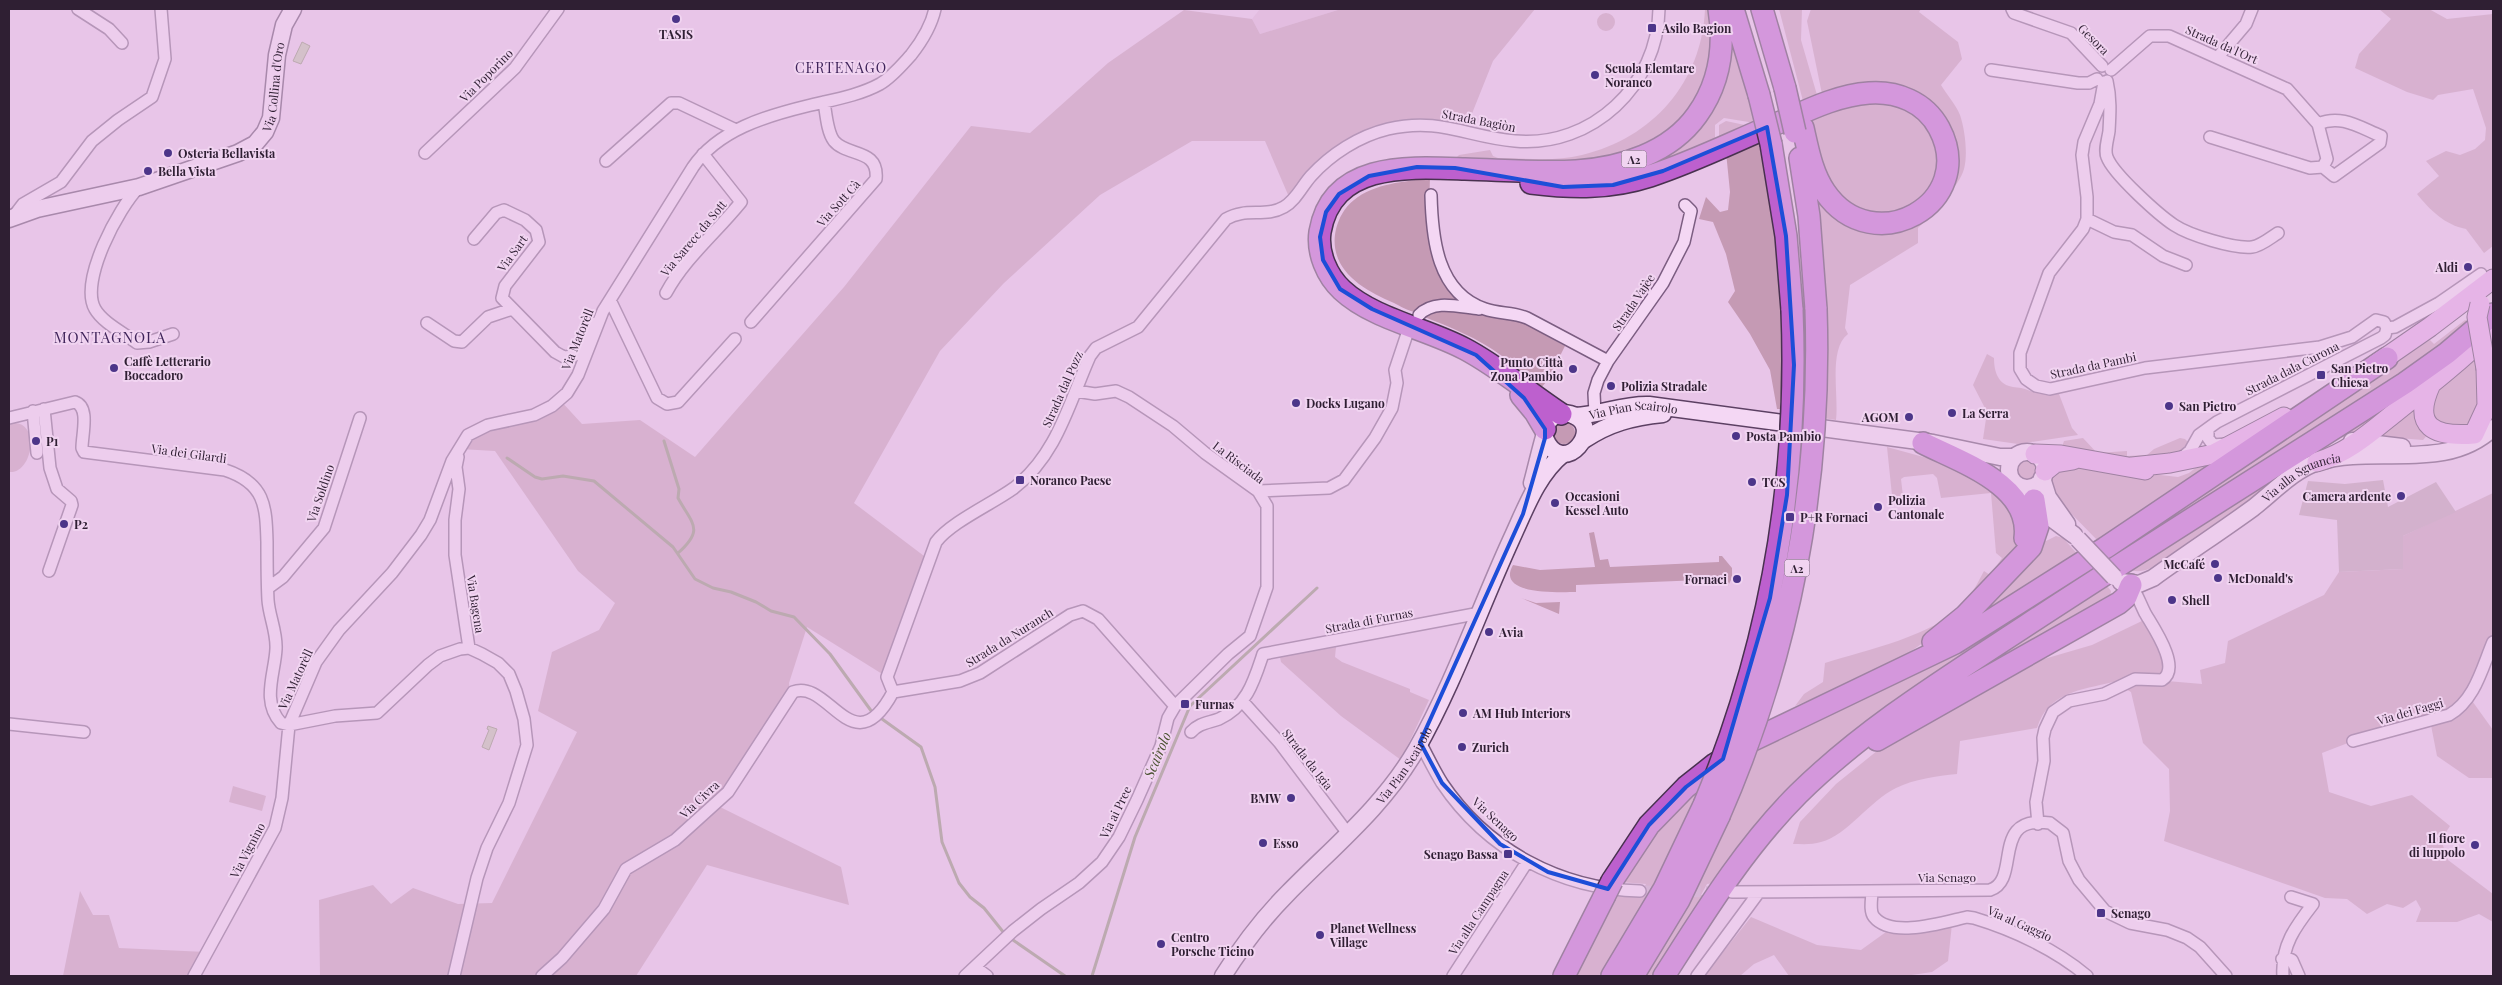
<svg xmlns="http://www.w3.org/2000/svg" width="2502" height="985" viewBox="0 0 2502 985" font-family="'Playfair Display',serif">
<rect width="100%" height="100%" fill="#e8c5e8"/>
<path fill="#ddb3d8" d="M1260,9H1341L1260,34L1252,19Z"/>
<path fill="#c59ab4" d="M1341,9H1535L1493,61L1467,126L1432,121L1358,135L1289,197L1265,141H1192L1100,195L1004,283L940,351L854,503L928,559L887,677L807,627L789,683L790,695L714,804L841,867L849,905L707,865L636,976H320L319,900L373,885L391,904L413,888L458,904L492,903L577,732L538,711L552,652L599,630L615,603L578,571L495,451L460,449L488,425L560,400L582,424L640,420L695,457L844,287L971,126L1030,133L1108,63L1184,10L1252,19L1260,34Z
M1705,9H1712L1714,57L1688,115L1649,145L1579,163L1455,159L1459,155L1490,150L1493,156L1498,158C1525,158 1554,162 1582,155C1653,138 1702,82 1705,9Z
M1779,9H1802L1801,40L1817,95L1803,101Z
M1811,9H1921L1919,12L1958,42L1962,59L1941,85C1947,95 1956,105 1960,115C1965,130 1968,154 1964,169C1959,187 1931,215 1918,228V243L1850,285L1845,328L1848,334C1828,349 1839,395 1836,420L1823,418L1813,181L1863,226L1942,192L1932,109L1822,94L1807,21Z
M2379,9H2429L2447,19L2493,14V246L2484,253L2466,229C2445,225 2430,210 2417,194L2439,176L2426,161L2446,151L2460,155L2475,149L2485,140L2486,128L2473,89L2438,95L2433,100L2407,92L2355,68L2359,54L2391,19Z
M1597 22a9 9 0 1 1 18 0a9 9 0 1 1-18 0Z
M1730,50L1735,51L1755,123L1724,118L1715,125V138L1719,137V125L1726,121L1754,127L1663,165L1563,178L1655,157Z
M1890,99L1931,124L1940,165L1928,196L1888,216L1853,209L1825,178L1808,117L1840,105Z
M1758,139L1774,220L1783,296L1784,409H1777L1770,370L1750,334L1728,302L1735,291L1726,254L1713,222L1699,219L1706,197L1720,212L1728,210L1730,192L1726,152Z
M1430,178C1429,200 1429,257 1440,276C1447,288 1461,297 1472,305C1459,307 1426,314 1415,312C1408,311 1400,306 1394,303C1363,290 1327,269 1336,229C1339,218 1344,208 1354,200C1375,183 1404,182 1430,178Z
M1435,308L1510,315L1565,346L1548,380L1539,390C1527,379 1515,366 1502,356C1478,338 1450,327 1422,316Z
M2465,320L2467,321L2468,328L2418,367L2116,561L2108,552L2369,378L2430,340L2434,344Z
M1987,354L1994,358C1994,370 1997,382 2009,386C2014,388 2020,387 2025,389C2037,394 2045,395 2059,394L2072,428L2078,435L2018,444L1983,439L1987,412L1973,385Z
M2474,358C2477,375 2489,421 2463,425C2454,427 2444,425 2436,425L2428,404L2432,395Z
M2435,367L2355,435L2334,439L2174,555L2171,554C2156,565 2144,577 2125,568Z
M2417,402L2430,432L2423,440L2374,436Z
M1553 433a11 11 0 1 1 22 0a11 11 0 1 1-22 0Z
M14,423C40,422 33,474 9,472V425Z
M2083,438L2097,453L2127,451V456L2147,455L2154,449L2180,438L2185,439L2189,443L2185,450L2156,461L2061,450L2064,441Z
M1887,447L1949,464L1978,478L1979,476C2005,491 2034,518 2015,551C2009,562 1999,571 1991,580C1972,602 1951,623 1927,640C1888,669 1840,687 1795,706L1804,694L1823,682L1825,663C1866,650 1934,636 1963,604C1972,595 1978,582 1984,571L1990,575L2002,558L1996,553L1991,493L1941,498L1937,478L1933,474L1904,477L1901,479L1904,505H1893Z
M2229,453L2100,543L2054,496L2050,479L2065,464L2178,477L2189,473L2203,462Z
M2018 470a9 9 0 1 1 18 0a9 9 0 1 1-18 0Z
M2493,493V642L2470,698L2493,730V778H2469L2437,756L2430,720L2353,741L2322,753L2329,792L2371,806L2412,795L2450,826L2441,840L2448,860L2493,894V922L2479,914L2457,922H2416L2421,909L2416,900L2403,908L2387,904L2367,914L2347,899L2325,898L2164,841L2170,811L2169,769L2143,743L2131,692L2113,682C2081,690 2048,692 2037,728L1960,741L1957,774C1937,776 1914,779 1896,788C1869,801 1848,835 1821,842C1812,845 1802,844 1793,844L1800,822L1836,784L1898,734L2017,667L2092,645L2144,620L2162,650L2167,681L2202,684L2200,670L2225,663L2228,641L2324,595L2339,572L2403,569V536Z
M1594,532L1600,560L1608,559L1610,567L1719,562V556H1722L1732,568V578L1728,586L1727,579L1576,585V592C1561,592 1495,596 1513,565L1540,570L1595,567L1589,533Z
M2056,536L2063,538L2080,557L1961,626L2042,543Z
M2088,565L2095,574L1902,700L1714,883L1707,884L1701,895H1706L1657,976H1645L1697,888L1757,746Z
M2104,582L2111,591L2110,599L1911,709Z
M1521,598L1536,603L1560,602L1559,614Z
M1336,647L1335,657L1342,662L1410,689V692L1429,700L1401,760L1341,716L1281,662L1280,657Z
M1706,779L1662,874L1599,976H1570L1612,895L1639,896L1646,884L1620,882L1636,854Z
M233,786L266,796L262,811L229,802Z
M80,891L93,915H109L119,948L206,952L194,976H63Z
M1751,917L1817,945L1861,950L1886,932L1902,933L1952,924L1948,961L1932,972L1905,976H1789L1774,955L1754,964L1740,976H1704Z"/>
<path fill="#bb99ad" d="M2383,480L2388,507L2436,482L2456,512L2403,536V569L2339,572L2337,520L2299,515L2308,481L2345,484Z"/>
<path fill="#bcbca6" stroke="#88896e" d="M302,42L310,46L301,64L293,61Z
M488,726L497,729L489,750L482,747L489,730L487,729Z"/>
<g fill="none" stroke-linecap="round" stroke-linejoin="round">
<path stroke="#88896e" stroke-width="3" d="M664,441L679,489L678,498C692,524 705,529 678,553
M507,458L535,477L542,479L563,476L594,481L673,547L695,579L713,588L731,592L756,602L771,611L794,617L830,654L872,712
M882,719L921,747L935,787L942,842L959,883L970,897L984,908L1004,933
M1013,940L1065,976
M1092,976L1135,837L1190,706L1317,588"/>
<path stroke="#c3a4c4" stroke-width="11" stroke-dasharray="11 5.5" stroke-linecap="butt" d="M1640,891L1721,892"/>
<g stroke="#7b5d81" stroke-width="14">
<path id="street" d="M78,9L109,29L122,43
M2012,9L2014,13L2071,33L2102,66
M2218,57L2246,24L2252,9
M1991,70L2078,83H2089L2097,79
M2111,70L2150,36H2169L2287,89L2318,124L2327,159L2323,167L2310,168L2210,137
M2107,81C2111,98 2110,114 2109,131C2108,139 2104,150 2107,157C2113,174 2159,215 2174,225C2189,235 2234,249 2252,247C2261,246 2270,238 2278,233
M2104,82L2100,104L2084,142L2082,155L2087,197V219L2083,229L2049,273L2020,353V369L2026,379L2036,386L2050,389L2145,368L2320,347L2352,337L2376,320L2384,322L2387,328
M2318,124C2341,114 2359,127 2381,136L2380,143L2334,176L2323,167
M425,153L515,68L558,9
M606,161L671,103H679L736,130
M1431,195C1432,238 1437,293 1485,309C1499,314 1513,312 1527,318L1608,361
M13,217L23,204L61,182L92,141L118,120L152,97L165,59L161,9
M2087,219L2114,232L2132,235L2163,256L2186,265
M474,239L496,213L504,210L525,220L536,230L539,242L505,286L502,298L555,352L564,357L574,356L588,326L595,323
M666,293C685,258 716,233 741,202L703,154
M610,300L657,398L667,404L678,402L735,339
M1419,315C1434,299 1459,307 1479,309
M751,322L876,179C879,148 847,157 834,141C827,132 826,113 824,102
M427,323L454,341L462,342L488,317L512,309
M2387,328L2395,327L2439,303L2481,274
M137,343C124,333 103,323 95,309C79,281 119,207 139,187
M137,343L149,342L173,334
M1076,391L1095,394L1116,391L1129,397L1173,426L1205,453L1258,491L1267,506V587L1250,636
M44,409L50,468L57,489L71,501L72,505L49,571
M33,411L37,453
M1595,414L1594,393L1598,380L1608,361L1663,283L1684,242L1691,211L1685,205
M9,418L75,402C90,407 82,434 82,448L84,452L225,470C265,483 266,506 267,542C267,561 267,581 268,600C269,616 277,632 276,649C275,673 261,701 281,723L289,725L335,716L377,713L428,665L440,656L460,649L469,648L482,654L498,663L509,674L516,691L524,719L527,745L509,803L487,848L477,878L454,976
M2208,430V438L2213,445L2226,444
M458,457L456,467L459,489L455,520V555L469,648
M2180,459L2190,451L2199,435L2217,422L2381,338L2385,335L2387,328
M1258,491L1329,488L1344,480L1375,438L1392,408L1397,383L1395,370L1407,334
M268,588L283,577L324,528L360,418
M1263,654L1480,613
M893,692L887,677L936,542C951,522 992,504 1014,488C1057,455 1069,403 1090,356L1096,348L1138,327L1226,219C1246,207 1265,218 1284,207C1296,200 1302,186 1311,176C1331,154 1359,136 1388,129C1440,117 1467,137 1515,141C1592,148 1658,85 1659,9
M893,692L960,681L980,673L1070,615L1083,611L1098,619L1175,706
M1243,702L1279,742L1349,835
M9,724L84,732
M1191,732C1199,723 1208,723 1219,719C1247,706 1254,681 1263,654
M2353,741L2449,715C2475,700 2482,668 2493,642
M1420,742C1427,756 1434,770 1442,783C1487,850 1560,889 1640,891
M2038,824L2036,802L2044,761L2043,738L2045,729L2053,712L2069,701L2104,694L2135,679L2162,680C2182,668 2153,627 2145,613C2140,603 2137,594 2131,585
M1872,891C1872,898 1869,911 1874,917C1892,939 1944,922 1967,917L1974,918C2014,930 2056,950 2087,976
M1732,892L1990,890C2022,880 1989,814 2050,823L2063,833L2069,861L2079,880L2105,911L2130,923L2167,930L2187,938L2200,947L2226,976
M2282,959L2287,958L2292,960L2299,976
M975,967L987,976
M194,976L275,828L282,798L289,725L316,662L339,630L392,573L421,535L430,520L452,461L468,435L488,425L534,415L552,406L567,393L578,375L603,311L693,167C718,130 766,116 807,106C831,100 858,96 880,84C892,77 901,66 911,55C922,41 931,27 935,9
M542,976L562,958L604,909L626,869L675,840L728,792L793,692C829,678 853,767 893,692
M965,976L1013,931L1041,909L1079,883L1102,862L1119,837L1137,800L1161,746L1168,718L1175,706L1228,654L1250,636
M1453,976L1527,862
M1697,976L1759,892
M2283,976C2281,946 2295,927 2313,904L2291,897"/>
</g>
<g stroke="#5c4063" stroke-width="19">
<g id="secondary">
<path id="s1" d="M9,219L37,209L139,187L238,153L255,144L265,132L271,118L277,55L284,25L293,9"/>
<path id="s2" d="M1575,416C1600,415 1623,404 1649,405L1933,443L2000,457H2014"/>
<path d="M1584,440C1609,423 1633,417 1663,414"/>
<path d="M2352,441L2402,447"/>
<circle cx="2027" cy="470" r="18"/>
<path d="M2042,478L2048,497L2067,524"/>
<path d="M1532,483C1535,473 1546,425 1549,421C1554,415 1562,412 1570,414C1608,425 1563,481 1545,438"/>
<path d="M2033,499L2051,518L2074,535"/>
<path id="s3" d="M2121,582L2139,584L2153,578C2186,554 2220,532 2253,508C2271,494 2296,468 2318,462C2375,444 2445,473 2493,428"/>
<path id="s4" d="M1223,976C1242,946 1263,918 1288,893C1333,847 1383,807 1416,750C1454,683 1479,610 1511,540C1525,510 1537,475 1563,454"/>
</g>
</g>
<g stroke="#48314f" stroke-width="21">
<path id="primary" d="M2375,365L2430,327L2493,279
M2431,384C2411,428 2435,437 2474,434L2487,406L2486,369
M2035,454L2061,455L2145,470
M2317,462C2348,453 2372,431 2397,411C2430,385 2463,359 2493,329
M2132,467L2170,463L2214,454L2284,417
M2045,471L2055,463L2073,460"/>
</g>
<g stroke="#48314f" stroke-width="24">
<path id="highway" d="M1733,9L1759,95
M1762,9L1785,88
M1771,144L1786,236L1792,310
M1800,158L1809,216L1816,309
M1531,183C1572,188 1610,189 1650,176C1696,161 1739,139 1783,121C1810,109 1839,95 1869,93C1897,91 1925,102 1939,128C1979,203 1873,262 1825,192C1812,173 1808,150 1803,128
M1521,395L1535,412L1545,429
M1561,414C1529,393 1499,367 1465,349C1428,329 1373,319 1342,290C1327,276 1317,253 1320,232C1332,161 1410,167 1465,169C1502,170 1539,173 1576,171C1621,168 1670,153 1697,115C1720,83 1725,47 1719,9
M1923,443C1960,462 2032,485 2025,538
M1933,642L1965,616L2031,547L2038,526L2034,500
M1877,740L2119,603L2126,597L2131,585
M1612,881L1649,825L1686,787L1715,764L1751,741L1955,643L2105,548L2387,358
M1564,976L1604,897
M1612,976L1664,889L1704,805
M1633,976L1679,900L1719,816
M1664,976C1705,912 1744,848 1798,794C1866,727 1948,677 2027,625C2152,543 2279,464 2405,383L2447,353L2493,314"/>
</g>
<use href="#street" stroke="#f4d7f4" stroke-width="11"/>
<use href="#secondary" stroke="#f4d7f4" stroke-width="16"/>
<use href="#primary" stroke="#e5a1e7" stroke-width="19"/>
<use href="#highway" stroke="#bd60ce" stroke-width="21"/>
<g stroke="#5c4063" stroke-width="19" stroke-linecap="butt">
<path id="secondary-bridge" d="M2078,539L2114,577"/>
</g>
<g stroke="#48314f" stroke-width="21" stroke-linecap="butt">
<path id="primary-bridge" d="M2480,304L2477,317L2486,369"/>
</g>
<g stroke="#48314f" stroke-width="24" stroke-linecap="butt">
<path id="highway-bridge" d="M1785,88L1795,132
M1759,95L1771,144
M1704,805C1770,647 1799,481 1792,310
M1719,816C1789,656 1822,484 1816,309
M1604,897L1612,881"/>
</g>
<use href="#secondary-bridge" stroke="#f4d7f4" stroke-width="16"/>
<use href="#primary-bridge" stroke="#e5a1e7" stroke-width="19"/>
<use href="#highway-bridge" stroke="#bd60ce" stroke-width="21"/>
</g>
<path d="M0 0H2502V985H0ZM1767,127L1786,236L1794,365L1787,495L1770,598L1723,759L1686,787L1649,825L1608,889L1548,872L1500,844L1442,783L1420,742L1523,514L1545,438V429L1524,398L1476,355L1372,309L1340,289L1323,260L1320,237L1326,212L1339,194L1369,176L1417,167L1455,168L1563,187L1613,185L1663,171Z" fill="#e8c5e8" fill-opacity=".55" fill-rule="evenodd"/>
<path fill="none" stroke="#1d4ed8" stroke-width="4" stroke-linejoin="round" d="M1767,127L1786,236L1794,365L1787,495L1770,598L1723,759L1686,787L1649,825L1608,889L1548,872L1500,844L1442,783L1420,742L1523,514L1545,438V429L1524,398L1476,355L1372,309L1340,289L1323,260L1320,237L1326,212L1339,194L1369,176L1417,167L1455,168L1563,187L1613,185L1663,171Z"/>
<g fill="#4c3589" stroke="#f1d4f1" stroke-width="2">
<circle cx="676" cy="19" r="5"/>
<rect x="1647" y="23" width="10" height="10" rx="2.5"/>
<circle cx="1595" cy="75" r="5"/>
<circle cx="168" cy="153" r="5"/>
<circle cx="148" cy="171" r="5"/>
<circle cx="2468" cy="267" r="5"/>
<circle cx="114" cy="368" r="5"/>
<circle cx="1573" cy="369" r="5"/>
<rect x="2316" y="370" width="10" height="10" rx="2.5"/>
<circle cx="1611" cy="386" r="5"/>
<circle cx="1296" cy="403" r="5"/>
<circle cx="2169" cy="406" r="5"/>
<circle cx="1952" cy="413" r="5"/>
<circle cx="1909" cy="417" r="5"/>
<circle cx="1736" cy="436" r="5"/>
<circle cx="36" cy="441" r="5"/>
<rect x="1015" y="475" width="10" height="10" rx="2.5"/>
<circle cx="1752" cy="482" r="5"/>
<circle cx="2401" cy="496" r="5"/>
<circle cx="1555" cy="503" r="5"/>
<circle cx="1878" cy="507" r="5"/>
<rect x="1785" y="512" width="10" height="10" rx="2.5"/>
<circle cx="64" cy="524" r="5"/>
<circle cx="2215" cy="564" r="5"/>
<circle cx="2218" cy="578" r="5"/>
<circle cx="1737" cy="579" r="5"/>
<circle cx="2172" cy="600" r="5"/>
<circle cx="1489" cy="632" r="5"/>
<rect x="1180" y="699" width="10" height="10" rx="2.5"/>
<circle cx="1463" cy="713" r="5"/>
<circle cx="1462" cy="747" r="5"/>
<circle cx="1291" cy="798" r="5"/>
<circle cx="1263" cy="843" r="5"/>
<circle cx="2475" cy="845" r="5"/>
<rect x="1503" y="849" width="10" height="10" rx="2.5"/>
<rect x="2096" y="908" width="10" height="10" rx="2.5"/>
<circle cx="1320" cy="935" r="5"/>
<circle cx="1161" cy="944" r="5"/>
</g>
<g text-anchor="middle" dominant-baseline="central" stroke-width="4" stroke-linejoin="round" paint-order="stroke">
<g fill="#f1d4f1" stroke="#69556c" stroke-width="1">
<rect x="1621.5" y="150.5" width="25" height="17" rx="4"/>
<rect x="1784.5" y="559.5" width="25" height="17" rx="4"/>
</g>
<g font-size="11" font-weight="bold" fill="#2f1f33">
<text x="1634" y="159">A2</text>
<text x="1797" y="568">A2</text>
</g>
<g font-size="12" font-weight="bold" fill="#2f1f33" stroke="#f1d4f1" text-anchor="start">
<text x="1662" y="28">Asilo Bagion</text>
<text x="676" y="34" text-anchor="middle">TASIS</text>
<text x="1605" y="68">Scuola Elemtare<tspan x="1605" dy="14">Noranco</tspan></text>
<text x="178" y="153">Osteria Bellavista</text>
<text x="158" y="171">Bella Vista</text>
<text x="2458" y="267" text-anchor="end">Aldi</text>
<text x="124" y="361">Caffè Letterario<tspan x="124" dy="14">Boccadoro</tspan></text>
<text x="1563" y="362" text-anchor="end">Punto Città<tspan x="1563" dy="14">Zona Pambio</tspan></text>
<text x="2331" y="368">San Pietro<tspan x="2331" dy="14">Chiesa</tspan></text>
<text x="1621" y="386">Polizia Stradale</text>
<text x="1306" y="403">Docks Lugano</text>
<text x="2179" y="406">San Pietro</text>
<text x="1962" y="413">La Serra</text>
<text x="1899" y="417" text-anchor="end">AGOM</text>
<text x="1746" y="436">Posta Pambio</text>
<text x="46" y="441">P1</text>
<text x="1030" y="480">Noranco Paese</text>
<text x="1762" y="482">TCS</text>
<text x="1565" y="496">Occasioni<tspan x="1565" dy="14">Kessel Auto</tspan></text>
<text x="2391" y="496" text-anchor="end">Camera ardente</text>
<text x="1888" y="500">Polizia<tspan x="1888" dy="14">Cantonale</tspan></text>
<text x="1800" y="517">P+R Fornaci</text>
<text x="74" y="524">P2</text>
<text x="2205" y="564" text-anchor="end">McCafé</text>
<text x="2228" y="578">McDonald's</text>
<text x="1727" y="579" text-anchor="end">Fornaci</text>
<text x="2182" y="600">Shell</text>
<text x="1499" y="632">Avia</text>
<text x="1195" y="704">Furnas</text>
<text x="1473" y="713">AM Hub Interiors</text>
<text x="1472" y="747">Zurich</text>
<text x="1281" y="798" text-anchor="end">BMW</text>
<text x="2465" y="838" text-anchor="end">Il fiore<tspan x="2465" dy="14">di luppolo</tspan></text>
<text x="1273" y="843">Esso</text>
<text x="1498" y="854" text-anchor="end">Senago Bassa</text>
<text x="2111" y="913">Senago</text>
<text x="1330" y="928">Planet Wellness<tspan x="1330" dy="14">Village</tspan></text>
<text x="1171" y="937">Centro<tspan x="1171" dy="14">Porsche Ticino</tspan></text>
</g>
<g font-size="12" fill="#2f1f33" stroke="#f1d4f1">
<text transform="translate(2094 39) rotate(45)">Gesora</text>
<text transform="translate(2222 44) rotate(24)">Strada da l'Ort</text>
<text transform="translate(486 75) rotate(-45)">Via Poporino</text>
<text stroke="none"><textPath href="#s1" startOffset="320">Via Collina d'Oro</textPath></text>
<text transform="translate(1479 120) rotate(11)">Strada Bagiòn</text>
<text transform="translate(838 203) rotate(-48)">Via Sott Cà</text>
<text transform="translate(693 238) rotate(-50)">Via Sarecc da Sott</text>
<text transform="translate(512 253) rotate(-54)">Via Sart</text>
<text transform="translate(1633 302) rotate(-56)">Strada Vajèe</text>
<text transform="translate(577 339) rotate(-68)">Via Matorèll</text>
<text transform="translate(2093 365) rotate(-12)">Strada da Pambi</text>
<text transform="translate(2292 368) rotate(-27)">Strada dala Curona</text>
<text transform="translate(1062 389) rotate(-66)">Strada dal Pozz</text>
<text stroke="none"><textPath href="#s2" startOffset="59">Via Pian Scairolo</textPath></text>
<text transform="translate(189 453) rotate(8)">Via dei Gilardi</text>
<text transform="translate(1239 462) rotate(37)">La Risciada</text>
<text stroke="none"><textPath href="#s3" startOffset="214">Via alla Sguancia</textPath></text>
<text transform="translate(320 493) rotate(-71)">Via Soldino</text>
<text transform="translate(476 604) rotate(81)">Via Bagena</text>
<text transform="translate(1369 620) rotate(-11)">Strada di Furnas</text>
<text transform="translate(1009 637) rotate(-32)">Strada da Nuranch</text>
<text transform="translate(295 679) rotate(-65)">Via Matorèll</text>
<text transform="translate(2410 711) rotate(-16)">Via dei Faggi</text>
<text transform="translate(1308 759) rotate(52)">Strada da Igia</text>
<text stroke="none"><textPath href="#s4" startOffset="279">Via Pian Scairolo</textPath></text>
<text transform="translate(699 799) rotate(-43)">Via Civra</text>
<text transform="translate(1115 812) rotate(-64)">Via ai Pree</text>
<text transform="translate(1496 819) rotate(43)">Via Senago</text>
<text transform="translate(247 850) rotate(-62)">Via Vignino</text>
<text x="1947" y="877">Via Senago</text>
<text transform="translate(1478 912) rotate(-57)">Via alla Campagna</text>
<text transform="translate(2020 923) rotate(24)">Via al Gaggio</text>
</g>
<g font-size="14" letter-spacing="1" fill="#3f245a" stroke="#f1d4f1">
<text x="841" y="67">CERTENAGO</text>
</g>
<g font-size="14" font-style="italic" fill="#4a5130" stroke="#f1d4f1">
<text transform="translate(1157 755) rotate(-67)">Scairolo</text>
</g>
<g font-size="15" letter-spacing="1" fill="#3f245a" stroke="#f1d4f1">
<text x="110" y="337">MONTAGNOLA</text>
</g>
</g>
<rect width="2502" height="985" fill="none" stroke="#2f1f33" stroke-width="20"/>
</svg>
